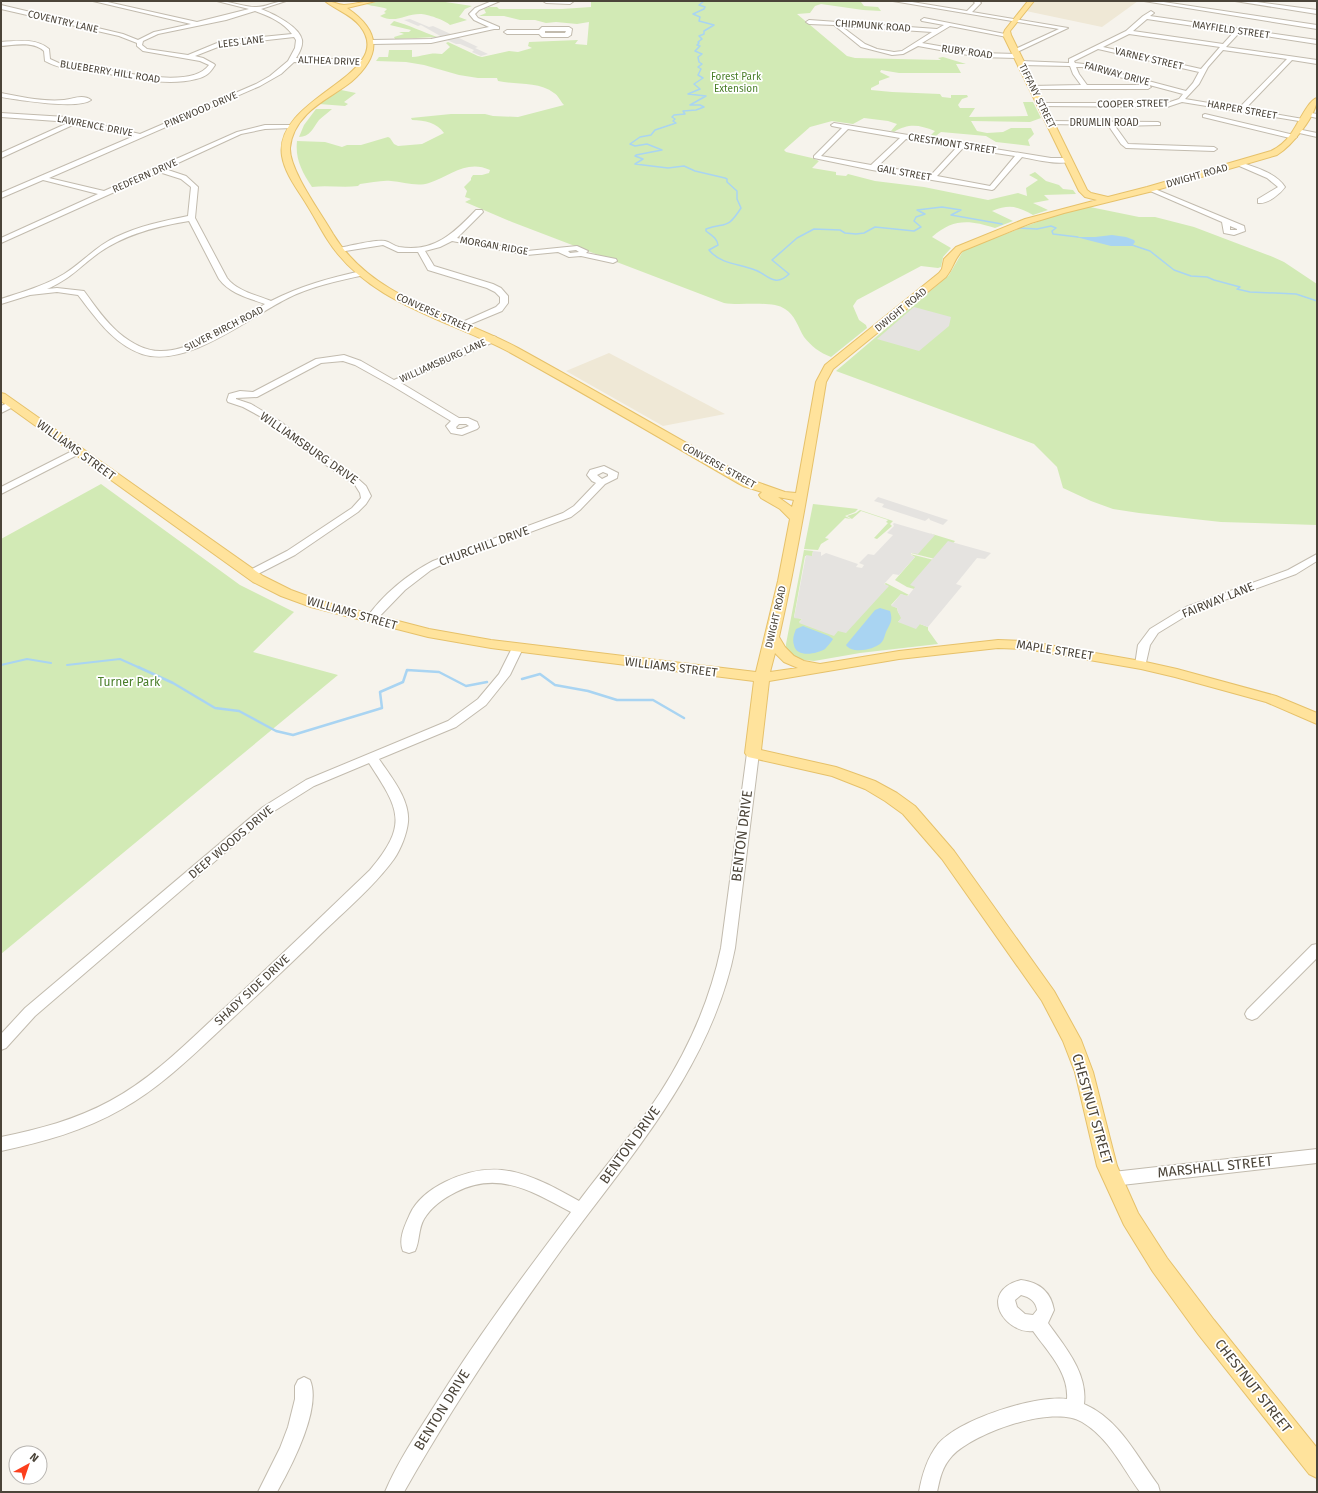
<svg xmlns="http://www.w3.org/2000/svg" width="1318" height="1493" viewBox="0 0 1318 1493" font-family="'Fira Sans',sans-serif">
<rect width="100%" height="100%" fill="#f6f3ec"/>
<path fill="#efe8d6" d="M1034,1H1138L1102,27L1026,11Z
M609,353L725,414L663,426L566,371Z"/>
<path fill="#d2eab5" d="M382,1H439L472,6L465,9L459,17L467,20L450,25C445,20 427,14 420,14C405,14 396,24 380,16L386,13L384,12L387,9C380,6 374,7 366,4Z
M591,1H865L861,2L864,6L878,7L881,11L863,10L821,4L815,6L810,13L797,14L847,56L855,58L941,60L938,58L943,57L966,64H956L961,73H899L881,70L880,72L890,77L879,81V84L871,88V90L892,92L940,94L942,97L951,98V95H967L968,97L962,99L958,105L960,108H975L969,117L1028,116L1023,102H1033L1041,118L1030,122L971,121L977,131L987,133L1003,132L1011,128H1031L1034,134L1028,140L1030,146L996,142L986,136L941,132L933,138L929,137L935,131C919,125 909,123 894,132L891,131L897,124L888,121L864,118L853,124L832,121L810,127L784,150L786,152L812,158L819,161L812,168L836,172V175L846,176L848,174L875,181L924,187L988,200L1018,193L1027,196L1026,188L1038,180L1029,175L1035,172L1046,181L1059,185L1063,189L1073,190L1076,194L1044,195L1049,200L1033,203L1048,210L1033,215C1016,206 1010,204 992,211L1013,221L995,228C970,220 953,218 932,237L951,248L943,257L941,267L938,268L921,266L857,300L853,306L859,320L866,325L867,328L831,357C820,353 811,346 804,337C798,327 795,315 785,309C772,300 740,306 724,303L512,222L465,202L471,199L465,197L467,191L464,187L471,180V178L473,175H482L489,173L490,170C467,159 450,176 429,183C417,187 403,182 391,181C381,180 371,183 360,184L358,186C343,188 327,185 312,187C302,172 295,159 297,141L325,142L342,147L347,145H361L388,137L390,138L394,144L398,146L422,144L444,133C437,123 425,120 412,120L411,118L451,114H485L493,116L518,117L564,105C561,102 558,95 554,93C539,81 515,85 498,81L497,78H478L459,75L424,65L406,62L376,61L379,57H388L389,50H412V57C425,56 429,52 442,54L450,47L446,43L448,42L478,56L482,57L509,51L518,52L532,48L528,46L529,42L578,40L575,44L587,45L589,22L577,24L556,22L546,23L535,20H520L504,16H479L486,13L484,9L489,7H497L499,9H562L591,7Z
M394,21C409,25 423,32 437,37L395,39L394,37L404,34L399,32H409L411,30L390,25Z
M341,90L356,93L344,102L348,104L345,106L319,104Z
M316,109H332C328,113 323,116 319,120C313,128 310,137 299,137L304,125Z
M1090,207L1139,217H1155L1194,227L1273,257L1284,262L1317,284V525L1221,522L1139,513L1113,509L1091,501L1063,488L1057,467L1034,444L836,371L949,275L963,251L981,243L1061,213Z
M101,484L240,585L294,612L253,652L338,675L1,954V539Z
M813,504L858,509L855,512L845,516L851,519L845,518L825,538L829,539L821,544L818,550L804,549Z
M860,510L893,521L890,524L892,526L877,539L874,538L888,523L886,522L888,520L861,511L852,519L847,516L856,513Z
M929,533L955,541L939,560L911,553L934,535Z
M804,550L813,551L812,556H805L794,617L802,619L799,622L840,631L888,586L884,584L886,583L909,595L906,596L901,594L891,605L897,608L898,612L902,618L898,622L920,624L928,627V630L938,644L860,653L814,661L804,660L794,657L786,650V644Z
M910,554L938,561L914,589L907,587L895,580L915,557Z"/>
<path fill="#e5e3e0" d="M410,19L429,27L433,26L453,35L442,37L421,25L418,26L404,20Z
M457,37L478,47L475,48L488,54L481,56L472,52L474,50L460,44H456L447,40Z
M914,307L951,317L949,326L919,351L877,339Z
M878,497L948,520L943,525L930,520L929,518L925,521L882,507L884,504L874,501Z
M894,523L935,535L918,554L911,553V555L915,557L899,575L893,574L884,584L889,586L846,633L838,631L834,636L799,623L802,619L794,618L806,555L812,556L813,551L821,552V556L826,553L858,564L856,567L862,568L864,565L859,563L868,554L874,555L893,535L887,533L894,526L893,524Z
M948,541L991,553L985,559L977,558L956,584L962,586L928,627L920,624L916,629L898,622L901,618L898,612L897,608L891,606L901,594L908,596L915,587L910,585Z"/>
<path fill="#a9d4f2" d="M1112,235L1126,237L1134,240L1135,242L1132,246H1111L1076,237H1095Z
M880,608L890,611C894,623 888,625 885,635C884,638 883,641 881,643C874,650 851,654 846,645L875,610Z
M803,626L829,636L833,639C831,642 828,646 825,649C817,654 796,658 794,645C792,640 794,634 796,629Z"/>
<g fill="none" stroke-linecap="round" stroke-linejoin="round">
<path stroke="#a9d4f2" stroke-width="1.5" d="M704,1L699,5L705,7L704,9L693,14L700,17L699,21L714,25L704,31V34L699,36L702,39L698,42L699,43L697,45L700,46L695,51L702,54L698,57L699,62L702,64L698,67L701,69L698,75L703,78L694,84L700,89L688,94L706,96L690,105H700L704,107L696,110L683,111L685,114L674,115L672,117L675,119L673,121L676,123L655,130L651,135L640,137L630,144L635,146L647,144L662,150L636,155L635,156L643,159L635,164L668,168L684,166L695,171L725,178L727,179V182L737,191V199L741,208C727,230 726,222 706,229V231C711,235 717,238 718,245L709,250C720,264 740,264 755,270C762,272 768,279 775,280C780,281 785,278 789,274L772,260L797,238L814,229L840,230L845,233L856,234L864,233L875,227L914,231L921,227L914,221L916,217L925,214L917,210L942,207L961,210L951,215L1002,224
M1018,228L1037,229L1051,226L1056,228L1052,231L1053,234L1078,237
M1129,244L1150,251L1174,270L1191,276L1207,277L1214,280L1240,287L1237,289L1250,292L1296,294L1317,301"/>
<path stroke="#a9d4f2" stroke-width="2" d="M1,665L27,659L51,663
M67,665L120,659L140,668"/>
<path stroke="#a9d4f2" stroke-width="2.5" d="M138,667L173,683L215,708L239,711L276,731L293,735L382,708L380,692L403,682L407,670L439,672L466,686L487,682
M522,679L540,674L555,685L588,691L617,700H653L684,718"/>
<g stroke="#c2bbae" stroke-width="2">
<path id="minor" d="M93,1H103L197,22L249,9L217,1C231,1 243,7 255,7C264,8 275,1 286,1L261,9C274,14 300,27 302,40C303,46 299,54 296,58L365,60L368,62L365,64L294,62L281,74L260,86L49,178L104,191L237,132L265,125H295V127L293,128L265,129L241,134L165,169L186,176L198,187L195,218L227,278C237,291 256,295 271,301C300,286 330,278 361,271H364V275C338,281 312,286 288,298C251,316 187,369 142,354C113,344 96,318 78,295L57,292L30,295L1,304V299C22,292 44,286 64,274C82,263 96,246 116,237C139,226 163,221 188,216L191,187L181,179L159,172L1,243V238L98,194L43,180L1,198V193L134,136L77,123L1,158V153L70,122L1,117V113L66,117L140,134L256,84L270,76L288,61L295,48L296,40L294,37L223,45L195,56L203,58L214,64L215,65C210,73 206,77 196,79C166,87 131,77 102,73C82,70 63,71 45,61L44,51C33,41 14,45 1,46V42C17,41 36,38 49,49L50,59L61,64C74,67 87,67 100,69C126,72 192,89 209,65L200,61L143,51L137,46V43L119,36L1,9V5L123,34L138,40L154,32L191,24ZM255,11C269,16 283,22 292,34L222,41L188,55L147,49L142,45L143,41L158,34L226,20ZM189,221L219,279C230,294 249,298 265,304C238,320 192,352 160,351C145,351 131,343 119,333C105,321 95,306 84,291L57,288L47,289C71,279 80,266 100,252C126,234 158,226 189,221Z
M492,1H500L479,10L475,14L478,18L499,27V29H494L431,43L372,44L369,42L372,40L431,39L489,27L474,20L469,14L475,8Z
M543,1H574L570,4L546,3Z
M893,1H906L967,11L975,3L973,1H979L981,3L972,12L1068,28L1015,53L1012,51L1013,50L1059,29Z
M1144,1H1157L1317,25V29Z
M1235,1H1249L1317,10V14Z
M1151,11L1154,13L1150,16L1317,40V44L1240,32L1226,47L1317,60V64L1292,60L1245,109L1303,119L1306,121L1305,122L1182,102L1167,107L1039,106L1038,105L1041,103H1167L1179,99L1183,94L1082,67H1076L1079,74L1087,85H1148L1151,87L1148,89H1033L1030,87L1031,86L1081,85L1073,74L1070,66L1021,65L1018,63L1021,61L1069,63V59L1126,31L1143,16ZM1147,19L1234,32L1223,44L1133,31ZM1129,34L1220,47L1201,69L1103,47ZM1098,49L1199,72L1193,83L1186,91L1084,64L1075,63L1074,61ZM1223,50L1287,59L1239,108L1185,99L1199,84L1208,67Z
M924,18L1010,35L1007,37L950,26L922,43L979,53L1017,54L1020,56L1017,58L979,57L918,46L903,54L892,55L861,47L834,25L809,24L806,22L809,20L937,29L944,25L922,21L921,20ZM841,26L932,32L902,51L894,52L877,49L865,44Z
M542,27H569L572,29L571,35L568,37H542L539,34H507L504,32L507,30H539ZM545,31H566L565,33H545Z
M1,93C21,97 44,102 64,100C73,99 83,94 91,100C78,110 19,100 1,97Z
M1306,112L1317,114V118L1304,115V113Z
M1205,114L1294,135L1297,137L1294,139L1203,117V115Z
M1050,121L1158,122L1160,123V125L1115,126L1128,144L1214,147L1217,149L1214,151L1126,148L1121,144L1108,125L1048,124V122Z
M834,123L1051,158H1069L1072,160C1063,167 1033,159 1022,157L994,189L992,190L872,170L814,158V156L842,128L832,126L831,125ZM848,129L900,138L871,165L821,156ZM906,139L957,147L931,175L878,166ZM963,148L1015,156L990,186L937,176Z
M1297,129L1317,133V137L1295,132V130Z
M1239,162C1255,167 1276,173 1285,187C1280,194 1268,204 1258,203V199L1278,187L1267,178L1237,165L1236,164Z
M1150,187L1244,226L1245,231L1234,235L1224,233L1222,222L1148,190L1147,189ZM1230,226L1237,229V230H1230Z
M476,210H482L483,212L457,238L527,251L577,246L588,251L586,253L616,259L617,261L613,263L581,256L569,257L558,252L527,255L452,241L440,247L425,251L434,266L493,284L501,288L508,296V303L502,311L461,328H458L457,326L458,324L496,307L500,303V297L495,292L487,288L428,270L418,252H398L383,245L339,252L335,250L339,248C349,246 376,239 385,241C390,242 394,246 399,247C434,253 454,233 476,210ZM576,250L579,252L570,253L568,251Z
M493,336L496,337L497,339L496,341L401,383L459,418H468L477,422L479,427L477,429L462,435L451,433L446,426L451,421L391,385L355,365L343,361L321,363L257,397L236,398V399L251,404L281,422L326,457L356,477L366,486L371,496L366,504L358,512L295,555L254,576H246L245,574L246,572L287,551L352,508L361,498L360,493L355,485L320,461L265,419L243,407L228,402L227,400L229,394L240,391L253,392L316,359L344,355L361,361L394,380ZM459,424H466L469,426L461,429H457L456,427Z
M12,401L15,402L16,404L15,406L1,413V406Z
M78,448L81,449L83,451L81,453L1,494V487Z
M604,466L618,473L617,478L605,484L580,510L571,517L441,565L431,570L405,590L375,621L371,622L366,619C382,595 408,574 433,561L563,513L574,506L596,483L592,481L587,475L590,470ZM603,472L608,474V476L602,479L597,475Z
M1317,554V561L1296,574L1194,611L1158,633L1150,645L1145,667H1137L1135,665L1138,645L1150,629L1186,607L1288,570Z
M517,645L523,648L510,675L486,705L456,727L379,759C391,777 410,799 408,822C407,833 401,849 394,859C374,887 339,916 313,942C282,972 251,1001 220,1030C189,1059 159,1088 122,1109C84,1131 43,1142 1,1151V1137C39,1129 75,1120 110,1101C151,1079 185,1045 218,1014C270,966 320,918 370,870C409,824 399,809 369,763L314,786L271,813L35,1016L6,1048L1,1050V1034L25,1008L263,807L306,780L448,721L478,699L499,674L513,646Z
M753,749L757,750L759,753L735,948C712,1066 631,1155 562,1249C505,1328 452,1407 404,1492H385C397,1463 416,1435 433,1408C475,1340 523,1276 571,1212C533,1192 499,1170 456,1192C444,1198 431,1207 424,1219C418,1229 420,1241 415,1251L409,1253L403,1251C398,1239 405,1225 410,1214C417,1199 431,1189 445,1182C498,1156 532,1175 579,1201C606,1165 636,1130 660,1093C689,1048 710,1000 721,948L747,753L749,750Z
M1317,944V958L1257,1018L1252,1020L1247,1018L1245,1014L1247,1010L1312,945Z
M1317,1149V1163L1113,1186L1107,1184L1105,1179L1107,1174L1113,1172Z
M1021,1280C1039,1282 1051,1292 1054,1310L1048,1323C1065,1347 1088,1373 1084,1404C1120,1420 1136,1455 1158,1485L1160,1492H1140C1122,1467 1109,1438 1082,1422C1053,1404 974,1433 952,1456C942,1467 940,1478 937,1492H919C922,1475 927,1458 938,1444C960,1419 1035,1395 1067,1399C1069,1372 1047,1351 1033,1331C1010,1334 984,1303 1007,1286C1011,1283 1017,1281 1021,1280ZM1021,1295C1030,1297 1036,1302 1037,1310L1033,1315L1025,1314L1017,1307L1015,1300Z
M304,1377L310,1380C322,1408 291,1467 277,1492H258L280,1448L288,1427L295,1399V1386L298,1380Z"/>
</g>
<g stroke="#e6c16a" stroke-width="2">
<path id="major" d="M325,1C332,1 339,5 344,5C355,4 365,1 376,1L347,8C381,31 382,55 351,82C337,93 320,101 307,114C298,123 291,135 290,148C289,170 321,213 333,234C373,300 455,314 518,348C596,391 674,436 751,480L785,492L796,493L816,382L825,365L939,273L942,269L944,259L956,247L1025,219L1097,200L1085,197L1079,191L1003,35L1005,30L1028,1H1034L1010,31L1011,35L1087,190L1091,193L1108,197L1147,187L1271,151C1279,147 1285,142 1290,135C1297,127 1307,101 1317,98C1317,115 1292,146 1277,155L1153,191L1064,213L1031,223L962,251C953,261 954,267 946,277L833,369L826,382C812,467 798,552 779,637L785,647L794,656L804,661L820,664L899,651L998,640L1026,641L1141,661L1177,669L1276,696L1317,713V724L1266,702L1175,677L1141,669L1026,649L998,648L899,659L769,681L761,750L836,767L875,781L897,793L915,806L954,851L1054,991L1081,1040L1093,1072L1117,1166L1138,1213L1167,1258L1214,1320L1317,1448V1478L1309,1474L1198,1334L1153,1272L1124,1225L1097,1166L1075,1072L1063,1041L1042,1001L942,859L903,814L885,801L865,789L832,776L748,757L745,753L754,681L491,648L428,637L311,607L281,596L253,582L1,401V393L5,394L263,576L291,590L321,601L429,629L491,640L756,672L778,581L790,519L780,509L761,498L759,495L762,492L743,486C665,441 589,396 511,353C448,319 368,304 327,239C320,228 314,216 307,205C298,190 285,174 282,156C273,96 399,75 360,26C351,14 336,10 325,1ZM778,497L794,500L792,507ZM775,653L784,662L798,668L770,672Z"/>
</g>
<use href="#minor" fill="#fff" fill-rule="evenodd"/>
<use href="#major" fill="#ffe39c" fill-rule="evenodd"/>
</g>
<g text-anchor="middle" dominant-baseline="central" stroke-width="3.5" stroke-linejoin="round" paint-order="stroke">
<g font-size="10" fill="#4b4439" stroke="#fff">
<text transform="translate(63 22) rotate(13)">COVENTRY LANE</text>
<text transform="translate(873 26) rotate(4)">CHIPMUNK ROAD</text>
<text transform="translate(1231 30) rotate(8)">MAYFIELD STREET</text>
<text transform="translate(241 42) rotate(-7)">LEES LANE</text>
<text transform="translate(967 52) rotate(8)">RUBY ROAD</text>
<text transform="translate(1149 59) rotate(13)">VARNEY STREET</text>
<text transform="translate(329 61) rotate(2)">ALTHEA DRIVE</text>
<text transform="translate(110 72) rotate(9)">BLUEBERRY HILL ROAD</text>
<text transform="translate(1117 74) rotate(15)">FAIRWAY DRIVE</text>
<text transform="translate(1037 96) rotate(64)">TIFFANY STREET</text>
<text transform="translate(1133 104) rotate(-1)">COOPER STREET</text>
<text transform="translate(201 110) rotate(-23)">PINEWOOD DRIVE</text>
<text transform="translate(1242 110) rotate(10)">HARPER STREET</text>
<text x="1104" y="123">DRUMLIN ROAD</text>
<text transform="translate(95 126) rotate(11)">LAWRENCE DRIVE</text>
<text transform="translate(952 144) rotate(9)">CRESTMONT STREET</text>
<text transform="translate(904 173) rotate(10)">GAIL STREET</text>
<text transform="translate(145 176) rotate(-24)">REDFERN DRIVE</text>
<text transform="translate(1197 176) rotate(-16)">DWIGHT ROAD</text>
<text transform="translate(494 246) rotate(10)">MORGAN RIDGE</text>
<text transform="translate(901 310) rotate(-39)">DWIGHT ROAD</text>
<text transform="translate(434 313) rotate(24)">CONVERSE STREET</text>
<text transform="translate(224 329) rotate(-27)">SILVER BIRCH ROAD</text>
<text transform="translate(443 361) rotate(-24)">WILLIAMSBURG LANE</text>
<text transform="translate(719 466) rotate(29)">CONVERSE STREET</text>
<text transform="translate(776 617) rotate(-77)">DWIGHT ROAD</text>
</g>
<g font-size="10" fill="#4a7f2a" stroke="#fff">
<text x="736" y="77">Forest Park<tspan x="736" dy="12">Extension</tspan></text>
</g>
<g font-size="12" fill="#4b4439" stroke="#fff">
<text transform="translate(309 448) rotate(35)">WILLIAMSBURG DRIVE</text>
<text transform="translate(76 450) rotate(36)">WILLIAMS STREET</text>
<text transform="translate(484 546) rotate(-20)">CHURCHILL DRIVE</text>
<text transform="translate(1218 600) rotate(-22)">FAIRWAY LANE</text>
<text transform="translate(352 613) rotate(16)">WILLIAMS STREET</text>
<text transform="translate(1055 650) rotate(9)">MAPLE STREET</text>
<text transform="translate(671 667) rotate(7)">WILLIAMS STREET</text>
<text transform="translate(231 842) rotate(-40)">DEEP WOODS DRIVE</text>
<text transform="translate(252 990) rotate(-43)">SHADY SIDE DRIVE</text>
</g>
<g font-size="12" fill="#4a7f2a" stroke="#fff">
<text x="129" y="682">Turner Park</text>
</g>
<g font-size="14" fill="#4b4439" stroke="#fff">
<text transform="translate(742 836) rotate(-83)">BENTON DRIVE</text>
<text transform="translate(1092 1109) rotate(74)">CHESTNUT STREET</text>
<text transform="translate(630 1145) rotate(-54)">BENTON DRIVE</text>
<text transform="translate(1215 1167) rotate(-6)">MARSHALL STREET</text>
<text transform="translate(1253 1386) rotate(52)">CHESTNUT STREET</text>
<text transform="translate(442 1410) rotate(-58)">BENTON DRIVE</text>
</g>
</g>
<rect width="1318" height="1493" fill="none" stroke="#4b4439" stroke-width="4"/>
<g transform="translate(28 1465) rotate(40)"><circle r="19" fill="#ffffff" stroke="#b7b4b0"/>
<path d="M0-3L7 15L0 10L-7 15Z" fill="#fc3f1d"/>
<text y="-6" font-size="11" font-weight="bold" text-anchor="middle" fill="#4b4439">N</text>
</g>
</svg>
